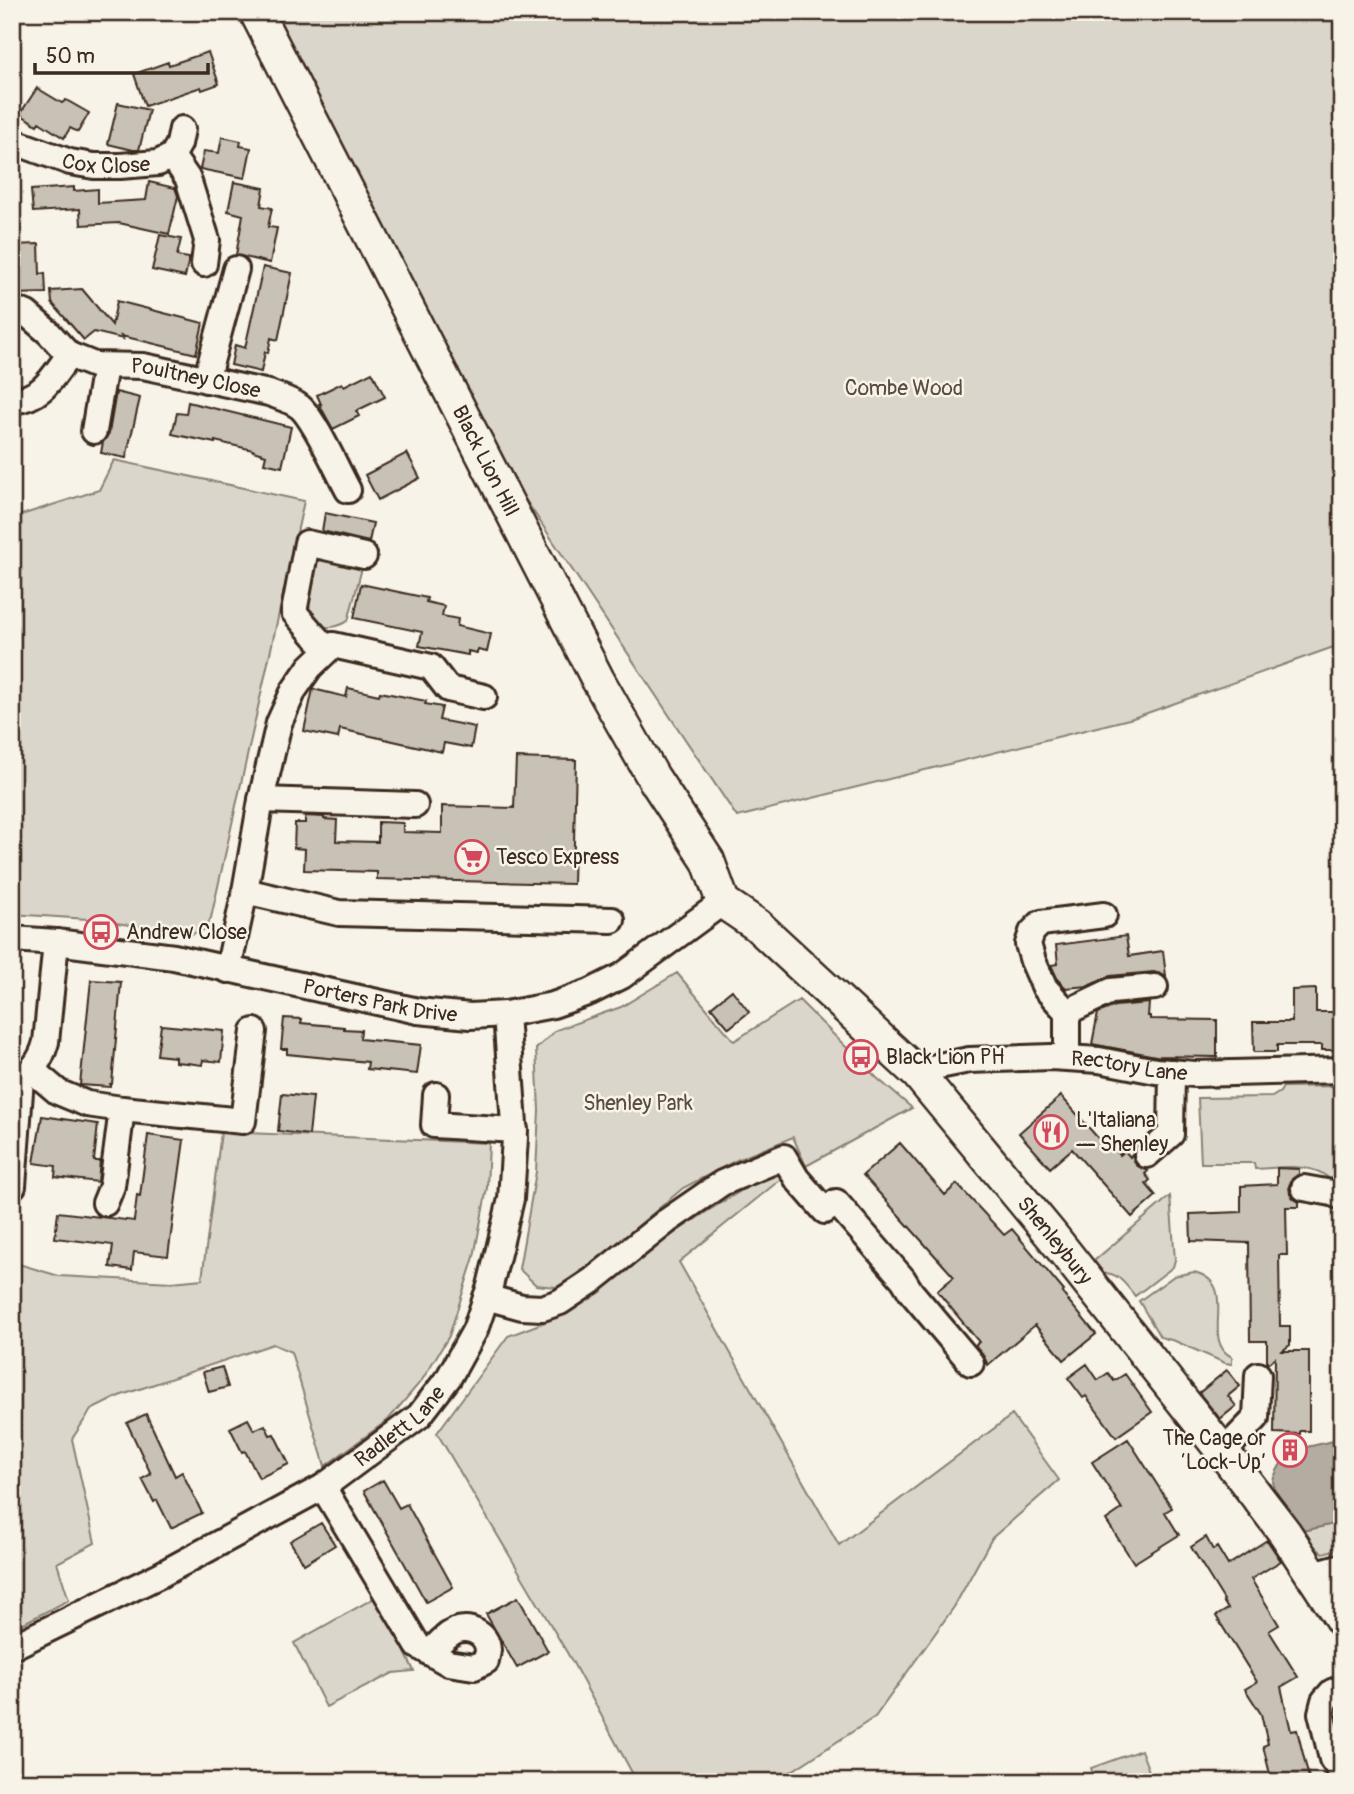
<svg xmlns="http://www.w3.org/2000/svg" width="1354" height="1794" viewBox="0 0 1354 1794" font-family="Pangolin,sans-serif">
<rect width="100%" height="100%" fill="#f7f3e8"/>
<filter id="ink" filterUnits="userSpaceOnUse"><feTurbulence type="fractalNoise" baseFrequency=".0143" numOctaves="2"/><feDisplacementMap in="SourceGraphic" scale="14" xChannelSelector="R" yChannelSelector="G"/><feConvolveMatrix kernelMatrix="1 2 1 2 8 2 1 2 1" color-interpolation-filters="sRGB"/></filter>
<g filter="url(#ink)">
<path fill="#dbd6cb" stroke="#8b8074" stroke-width="2" d="M271,12H1342V644L1133,718L737,817L513,481Z
M114,460L304,501L211,918L204,930L192,934L88,919L12,914V518L99,490Z
M320,555L363,564L348,621C321,636 318,622 299,603L308,562Z
M677,973L734,1041L799,1000L877,1078L912,1108L806,1166L793,1137L737,1160L683,1188L573,1281L556,1287L536,1285L519,1269L536,1172L539,1110L536,1049L556,1030L621,1007Z
M1342,1086V1187C1334,1184 1330,1178 1323,1174C1305,1163 1276,1168 1255,1169L1254,1163H1201L1198,1098L1272,1097L1280,1092L1283,1087Z
M221,1132L489,1143L487,1188L474,1257L449,1336L422,1380L388,1420L325,1466L291,1352L273,1344L119,1396L91,1410L72,1439L95,1543L57,1563L69,1600L12,1629V1262L59,1276L172,1282L202,1279Z
M779,1172L781,1179L679,1262L839,1545L1012,1415L1059,1480L992,1538L954,1607L875,1717L775,1782H637L572,1661L437,1433L508,1336L563,1315L599,1292L641,1256L706,1212L759,1180Z
M1170,1196L1175,1260L1173,1267L1135,1296C1125,1284 1119,1273 1103,1273L1094,1261Z
M1194,1272C1242,1284 1198,1340 1232,1357V1364L1225,1363L1175,1341L1160,1337L1139,1301L1174,1276Z
M1342,1522V1548L1323,1553L1316,1548L1303,1531Z
M378,1596L414,1671L393,1673L326,1707L294,1643Z
M1141,1750L1153,1782H1096L1091,1768Z"/>
<path fill="#b4aca0" stroke="#84786c" stroke-width="2" d="M1337,1440L1342,1443V1522L1303,1531C1296,1520 1273,1494 1273,1481C1274,1474 1280,1466 1283,1460C1289,1465 1296,1464 1302,1459L1304,1451L1307,1447Z"/>
<path fill="#c8c1b6" stroke="#3b2a1e" stroke-width="2" d="M208,52L219,84L202,90L201,87L145,106L134,74L168,62L169,65Z
M37,88L62,103L66,100L89,113L78,132L70,128L64,138L39,122L37,125L20,114Z
M118,103L149,110L139,150H133L108,144Z
M222,137L241,141L240,146L251,148L245,178L200,169L204,151L219,153Z
M149,182L175,188L178,196L169,234L119,223L81,225L80,209L33,212L31,190L74,187V191L98,189V203L146,200Z
M234,182L264,188L261,206L272,208L268,227L277,228L270,263L236,255L243,215L228,211Z
M160,235L181,239L177,256L189,258L185,277L152,270Z
M39,244L40,274L45,273L46,293L16,294L14,266H12V245Z
M263,267L292,273L278,340L271,338L268,353L265,352L261,372L231,365L235,345L245,348Z
M82,289L112,325L117,301L203,323L196,354L139,340L121,336L123,339L94,332L84,340L52,303L51,291Z
M372,372L385,397L356,411L359,416L333,429L319,404H321L317,395L342,383L344,386Z
M116,392L140,398L126,458L101,453L103,442L109,433Z
M188,402L291,427L282,467L264,463L266,455L253,451V450L215,441V443L172,434L177,413L186,414Z
M407,453L420,478L378,500L365,475Z
M325,513L373,523L369,542L322,531Z
M361,584L427,598L426,602L444,606L442,616L458,619L457,626L491,634L487,652L478,650L477,653L468,651V655L419,646L422,632L354,618Z
M348,688L379,695L380,692L426,701L425,704L442,707L439,720L475,727L471,748L444,743L442,752L340,729L338,738L304,731L313,689L346,697Z
M516,758L576,760L573,884L377,879V872L304,870L305,849L294,848L295,823H305V816L324,817V819L337,820L336,841L378,842V822L403,823V832L442,833V806L514,808Z
M1126,936L1129,956L1163,951L1166,976L1154,972L1110,976L1088,986L1066,988L1058,980L1051,965L1058,964L1056,945Z
M91,980L121,982L112,1084H110V1087L80,1085Z
M1316,989V1012H1342V1050H1322V1045H1277V1052H1254L1253,1022H1292V990Z
M732,990L749,1012L729,1028L711,1007Z
M1149,1003L1148,1016H1150V1019L1217,1020V1057L1156,1056L1092,1044L1098,1013L1115,1006Z
M284,1018L302,1019L301,1023L344,1027V1029L361,1030L360,1039L421,1045L417,1074L367,1069L368,1062L287,1054V1049H281Z
M161,1025L224,1031L221,1062L203,1060L202,1065L187,1063L175,1062V1057L157,1055Z
M282,1094L313,1097L309,1135L278,1131Z
M1061,1096L1104,1145L1108,1141L1120,1155L1125,1151L1130,1157L1132,1154L1136,1165L1148,1171L1145,1174L1150,1180L1146,1184L1156,1196L1132,1217L1072,1149L1050,1168L1019,1133Z
M42,1116L98,1124L94,1161H100L98,1182L55,1177L56,1166L34,1163Z
M148,1135L184,1140L168,1256L134,1252L132,1270L110,1267L113,1245L55,1238L58,1212L134,1221L137,1195L140,1196Z
M900,1143L945,1195L957,1184L1004,1235L1012,1229L1064,1291L1062,1293L1096,1334L1064,1360L1035,1325L988,1365L982,1353L975,1345L979,1342L937,1291L954,1277L863,1175Z
M1277,1168L1299,1169V1174L1292,1179L1289,1186L1290,1194L1294,1199L1299,1202V1207H1286L1287,1255H1279L1280,1326H1290V1345L1282,1351H1309V1431H1300V1434L1274,1433L1275,1358L1267,1364V1341H1250L1249,1243L1191,1241L1190,1214L1241,1212V1186L1277,1184Z
M1087,1364L1098,1380L1108,1373L1114,1381L1125,1374L1152,1412L1116,1437L1086,1396L1083,1398L1068,1378Z
M222,1367L228,1387L209,1392L203,1372Z
M1227,1370L1240,1386L1228,1396L1236,1406L1220,1419L1199,1393Z
M146,1414L175,1476L182,1472L202,1513L171,1528L157,1500L154,1502L142,1479L151,1474L127,1423Z
M248,1419L254,1430L265,1425L270,1435L274,1434L289,1464L259,1478L245,1451L242,1452L230,1428Z
M1128,1439L1172,1508L1165,1512L1179,1535L1134,1563L1106,1520L1122,1509L1092,1462Z
M383,1480L399,1508L407,1504L453,1587L426,1602L364,1491Z
M321,1523L335,1545L304,1564L290,1541Z
M1206,1537L1213,1550L1217,1547L1228,1565L1267,1540L1281,1561L1251,1579L1279,1625L1269,1631L1298,1677L1281,1687L1291,1731L1297,1730L1310,1782H1272L1263,1746L1268,1744L1261,1714L1245,1689L1257,1682L1216,1616L1228,1609L1223,1601L1224,1600L1191,1547Z
M518,1597L548,1651L517,1668L486,1614Z"/>
<g fill="none" stroke-linecap="round" stroke-linejoin="round">
<g stroke="#3b2a1e" stroke-width="30">
<g id="minor">
<path id="s1" d="M12,141L70,162L94,166H120L158,163L172,156L179,144L182,129"/>
<path d="M172,156L188,179L207,240L204,264"/>
<path id="s2" d="M12,308L27,314L48,332L69,355L94,365L143,366L269,393C279,397 291,400 300,407C315,420 337,470 348,490"/>
<path d="M206,380L236,269"/>
<path d="M12,401C43,398 52,378 69,355"/>
<path d="M94,431L105,366"/>
<path d="M327,650L294,612L307,543L364,556"/>
<path d="M261,800L415,805"/>
<path d="M245,891L339,913L612,920"/>
<path id="s3" d="M12,939L56,942L174,957L418,1011L470,1016L506,1014L553,1005L590,992L622,976L723,902"/>
<path d="M228,970L245,891L261,800L279,723L294,690L310,667L333,645L431,667L448,689L484,697"/>
<path d="M1067,1012L1111,991L1155,987"/>
<path d="M1067,1057V1012L1045,988L1033,961L1028,944L1032,932L1041,923L1104,915"/>
<path d="M32,1070L58,1092L87,1104L122,1109L243,1121L254,1031"/>
<path id="s4" d="M918,1074L939,1066L969,1060L1051,1057L1099,1060L1156,1071L1195,1074L1342,1070"/>
<path d="M12,1082C31,1075 41,1061 46,1042L56,942"/>
<path d="M436,1095L434,1125L515,1130"/>
<path d="M1147,1155L1171,1134L1172,1072"/>
<path d="M13,1186L21,1078"/>
<path d="M1304,1188L1332,1193L1342,1197"/>
<path d="M105,1203L112,1186L122,1109"/>
<path d="M486,1297L522,1307L542,1308L560,1302L593,1280L667,1221L722,1183L784,1157L797,1179L825,1211L836,1202L903,1279L911,1292L971,1363"/>
<path d="M1223,1452L1256,1418L1258,1375"/>
<path d="M323,1487L418,1646L448,1663L474,1667L486,1661C486,1658 488,1654 488,1650C487,1634 470,1625 455,1631C445,1636 438,1644 430,1653"/>
<path d="M1313,1574L1342,1566"/>
<path id="s5" d="M12,1647L160,1575L323,1487L419,1416L449,1377L475,1330L490,1286L511,1199L515,1138L506,1014"/>
<path d="M1342,1688L1332,1692L1324,1701L1321,1713L1332,1759L1342,1773"/>
</g>
</g>
<g stroke="#3b2a1e" stroke-width="37">
<g id="major">
<path id="s6" d="M256,12L598,680L653,777L708,861L723,902L757,925L918,1074L1052,1236L1223,1452L1285,1533L1342,1620"/>
</g>
</g>
<use href="#minor" stroke="#f7f3e8" stroke-width="24"/>
<use href="#major" stroke="#f7f3e8" stroke-width="32"/>
</g>
</g>
<defs>
<g id="supermarket-ring" transform="scale(1.75)"><circle r="9.5" fill="#f7f3e8" stroke="#d1495b" stroke-width="1.5"/><path d="M-6-5.5h2.5l.6 2H6L4.5 2H-2.5L-4.4-4H-6ZM-1.5 3.2a1.3 1.3 0 1 0 .1 0ZM3 3.2a1.3 1.3 0 1 0 .1 0Z" fill="#d1495b"/></g>
<g id="bus-ring" transform="scale(1.75)"><circle r="9.5" fill="#f7f3e8" stroke="#d1495b" stroke-width="1.5"/><path d="M-5-6H5V4H4V6H2V4H-2V6H-4V4H-5ZM-3.5-4V0h7V-4ZM-3.5 1.2v1.5H-2V1.2ZM2 1.2v1.5H3.5V1.2Z" fill="#d1495b"/></g>
<g id="restaurant-ring" transform="scale(1.75)"><circle r="9.5" fill="#f7f3e8" stroke="#d1495b" stroke-width="1.5"/><path d="M-5-6h1v4h1v-4h1v4h1v-4h1v5L-1.5 .5V6h-2V.5L-5-1ZM5-6V6H3V1.5H1.5Q1.5-4 5-6Z" fill="#d1495b"/></g>
<g id="building-ring" transform="scale(1.75)"><circle r="9.5" fill="#f7f3e8" stroke="#d1495b" stroke-width="1.5"/><path d="M-4-6H4V6H1V3H-1V6H-4ZM-2.5-4.3h1.7v1.8h-1.7ZM.8-4.3h1.7v1.8H.8ZM-2.5-1h1.7V.8h-1.7ZM.8-1h1.7V.8H.8Z" fill="#d1495b"/></g>
</defs>
<g fill-rule="evenodd">
<use href="#supermarket-ring" x="472" y="857"/>
<use href="#bus-ring" x="101" y="932"/>
<use href="#bus-ring" x="861" y="1057"/>
<use href="#restaurant-ring" x="1051" y="1132"/>
<use href="#building-ring" x="1290" y="1450"/>
</g>
<g text-anchor="middle" dominant-baseline="central" stroke-width="5" stroke-linejoin="round" paint-order="stroke">
<g font-size="21" fill="#3b2a1e" stroke="#f7f3e8">
<text stroke="none"><textPath href="#s1" startOffset="98">Cox Close</textPath></text>
<text stroke="none"><textPath href="#s2" startOffset="205">Poultney Close</textPath></text>
<text stroke="none"><textPath href="#s6" startOffset="504">Black Lion Hill</textPath></text>
<text stroke="none"><textPath href="#s3" startOffset="374">Porters Park Drive</textPath></text>
<text stroke="none"><textPath href="#s4" startOffset="214">Rectory Lane</textPath></text>
<text stroke="none"><textPath href="#s6" startOffset="1482">Shenleybury</textPath></text>
<text stroke="none"><textPath href="#s5" startOffset="448">Radlett Lane</textPath></text>
</g>
<g font-size="21" fill="#5b4c41" stroke="#f7f3e8">
<text x="904" y="388">Combe Wood</text>
<text x="638" y="1103">Shenley Park</text>
</g>
<g font-size="21" fill="#3b2a1e" stroke="#f7f3e8" text-anchor="start">
<text x="496" y="857">Tesco Express</text>
<text x="126" y="932">Andrew Close</text>
<text x="886" y="1057">Black Lion PH</text>
<text x="1076" y="1120">L'Italiana<tspan x="1076" dy="24">— Shenley</tspan></text>
<text x="1266" y="1438" text-anchor="end">The Cage or<tspan x="1266" dy="24">‘Lock-Up’</tspan></text>
</g>
</g>
<rect width="1354" height="1794" fill="none" stroke="#f7f3e8" stroke-width="42"/>
<rect x="21" y="21" width="1312" height="1752" fill="none" stroke="#3b2a1e" stroke-width="2.5" filter="url(#ink)"/>
<path d="M35 63v10h173v-10" fill="none" stroke="#3b2a1e" stroke-width="3.5"/>
<text x="46" y="63" font-size="21" fill="#3b2a1e" stroke="#f7f3e8" stroke-width="5" paint-order="stroke">50 m</text>
</svg>
